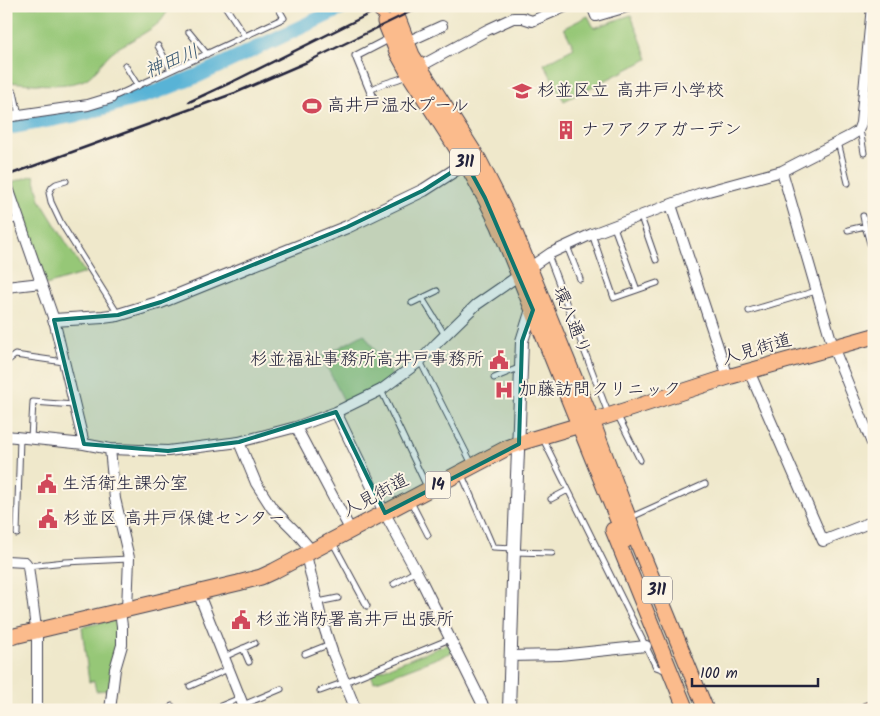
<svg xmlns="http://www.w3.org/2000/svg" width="880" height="716" viewBox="0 0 880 716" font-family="Kalam,'Klee One',sans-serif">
<rect width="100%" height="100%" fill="#fcf5e5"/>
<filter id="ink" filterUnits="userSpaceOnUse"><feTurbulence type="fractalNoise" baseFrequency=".02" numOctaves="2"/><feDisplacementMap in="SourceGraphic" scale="10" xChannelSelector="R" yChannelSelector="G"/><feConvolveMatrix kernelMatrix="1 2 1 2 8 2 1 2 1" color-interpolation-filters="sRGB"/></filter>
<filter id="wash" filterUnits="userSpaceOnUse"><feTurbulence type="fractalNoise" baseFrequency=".0096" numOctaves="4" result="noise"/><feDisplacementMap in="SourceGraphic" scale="20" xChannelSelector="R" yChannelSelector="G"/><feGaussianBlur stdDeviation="1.12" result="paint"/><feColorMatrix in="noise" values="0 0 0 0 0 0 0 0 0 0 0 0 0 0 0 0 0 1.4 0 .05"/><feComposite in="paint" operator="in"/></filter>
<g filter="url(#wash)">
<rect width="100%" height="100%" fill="#efe8cb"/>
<path fill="#96c777" stroke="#5c7459" d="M6,6H168L170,8C167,12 164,17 161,21C149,32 130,41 116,49C105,56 99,69 89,77C73,90 27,83 6,82Z
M631,15L648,59L564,101L544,64L574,48L564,28L588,16L594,28Z
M34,175L40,200L85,273L46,285L12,182Z
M364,334L392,376L379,387L345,403L322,357Z
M118,619V644L109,690L96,691L94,681L89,682L82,627Z
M448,644L453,652L374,682L371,674Z"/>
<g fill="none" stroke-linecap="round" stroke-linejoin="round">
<path stroke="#59b3d6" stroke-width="15" d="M6,128L81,114L156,92L197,76L346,6"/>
</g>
</g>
<g filter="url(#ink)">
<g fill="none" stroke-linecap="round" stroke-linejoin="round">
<g stroke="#414051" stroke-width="7">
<path id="service" d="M174,6V7
M225,6L245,36
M189,32L207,54
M158,46L171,70
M125,65L138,86
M371,90C384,81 396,82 408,75
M14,92L19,115
M111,98L284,18L277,6
M858,131L861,135L864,153
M838,142L848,183
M66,181L56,184L52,187L49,193L51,202L61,223L118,314
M863,216L865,226
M641,217L656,260
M6,223L18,219
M614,227L637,290
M848,230L865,226L874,257
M592,234L614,298L657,283
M567,246L580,279
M548,255L608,413
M422,298L445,335
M412,303L437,291
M749,311L816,291
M420,361L472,464
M6,362L15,355L64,362
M494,378L521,367
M381,390L427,487
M617,414L640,460
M31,438L33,402L74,405
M543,439L656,667L667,671
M462,475L493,547L513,548
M551,499L568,490
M411,502L428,535
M636,515L705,484
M17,534L20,438
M333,543L367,606
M514,552L552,553
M28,566L65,562L129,559
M394,584L416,571
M318,602L338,598
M243,648L249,662
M305,654L330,644
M224,657L255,643
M190,686L228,669
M320,691L345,682L450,639
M243,705L281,689
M172,706L173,710
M211,710L240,698"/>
</g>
<g stroke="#414051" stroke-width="9">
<path id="pedestrian" d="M374,100L356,56L383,42"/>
</g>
<g stroke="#414051" stroke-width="12">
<path id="minor" d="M592,6L596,16L630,6
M407,42L442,26
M419,67L487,30L513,18H523L532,21L567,6
M6,117L88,105L111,98
M782,171L833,347L874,448
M6,182L54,320L84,444
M671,205L728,377
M529,268L551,253L592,234L701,193L782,171L850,136L858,131L861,123L872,6
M6,287L41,283
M749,371L823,541L874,521
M336,412L382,508L421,580L482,703L484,709L482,710
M296,427L351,531
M6,436L84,444L110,449L168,451L239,442L296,427L336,412L381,390L420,361L437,343L476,305L518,276
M239,442L256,483L272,508L294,530L312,551
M110,449L115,499L129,558L127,609
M305,555L307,559L321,618L333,654L356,710
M6,561L25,562L28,566L37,636V710
M198,592L245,710
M510,656L560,655L646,646
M110,710L115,669L122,645V626L120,611"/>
</g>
<g stroke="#414051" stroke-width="14">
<path id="tertiary" d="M54,320L103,317L118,315L161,302L282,253L347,227L424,190L466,163
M509,710L514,548L518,451L522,341L533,306"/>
</g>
<g stroke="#414051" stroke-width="17">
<path id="primary" d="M381,6V10
M397,16L412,55L479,160L511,223L592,421L639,546L706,710
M385,22L398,54L409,74L466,163L485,198L499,226L592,457L626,540
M613,530L686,710
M6,638L238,583L261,577L274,571L507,448L526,441L580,425L728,377L874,336
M867,710L874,709"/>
</g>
<use href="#service" stroke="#fff" stroke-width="5"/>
<use href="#pedestrian" stroke="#fff" stroke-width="7"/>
<use href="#minor" stroke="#fff" stroke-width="10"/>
<use href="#tertiary" stroke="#fff" stroke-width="12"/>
<use href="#primary" stroke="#fbbb8c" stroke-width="15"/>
<path stroke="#22223b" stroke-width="2.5" d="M189,102L234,81L385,6
M6,176L235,93L307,62L422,6"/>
</g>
</g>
<path fill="#0f766e" fill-opacity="0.2" stroke="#0f766e" stroke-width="4" stroke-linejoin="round" d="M466,163L485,198L533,310L522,341L519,444L385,513L336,412L239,442L168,451L84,444L54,320L118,315L161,302L347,227L424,190Z"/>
<defs>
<g id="school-bare" transform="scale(1.5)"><path d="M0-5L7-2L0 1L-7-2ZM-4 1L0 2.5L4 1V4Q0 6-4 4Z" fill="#d1495b" stroke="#fcf5e5" stroke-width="2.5" paint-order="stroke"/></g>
<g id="stadium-bare" transform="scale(1.5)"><path d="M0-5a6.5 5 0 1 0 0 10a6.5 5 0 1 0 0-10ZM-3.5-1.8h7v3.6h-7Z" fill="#d1495b" stroke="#fcf5e5" stroke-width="2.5" paint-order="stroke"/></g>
<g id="building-bare" transform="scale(1.5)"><path d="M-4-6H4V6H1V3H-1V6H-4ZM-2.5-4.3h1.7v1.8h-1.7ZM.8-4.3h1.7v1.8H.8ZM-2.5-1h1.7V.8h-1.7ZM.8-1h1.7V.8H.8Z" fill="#d1495b" stroke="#fcf5e5" stroke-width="2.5" paint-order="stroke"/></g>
<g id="civic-bare" transform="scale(1.5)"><path d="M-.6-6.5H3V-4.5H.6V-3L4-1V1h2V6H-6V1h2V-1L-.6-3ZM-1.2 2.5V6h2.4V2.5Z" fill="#d1495b" stroke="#fcf5e5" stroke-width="2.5" paint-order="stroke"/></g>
<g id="hospital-bare" transform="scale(1.5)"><path d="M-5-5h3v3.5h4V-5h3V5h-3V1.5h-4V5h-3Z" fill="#d1495b" stroke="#fcf5e5" stroke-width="2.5" paint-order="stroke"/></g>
</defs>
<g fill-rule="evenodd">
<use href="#school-bare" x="522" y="91"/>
<use href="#stadium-bare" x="312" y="106"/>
<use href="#building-bare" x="566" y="130"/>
<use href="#civic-bare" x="499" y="360"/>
<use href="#hospital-bare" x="504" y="390"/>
<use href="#civic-bare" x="47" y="484"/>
<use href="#civic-bare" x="48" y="519"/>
<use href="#civic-bare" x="241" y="620"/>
</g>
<g text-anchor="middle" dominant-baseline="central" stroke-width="4" stroke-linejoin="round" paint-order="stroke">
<g fill="#fcf5e5" stroke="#63616e" stroke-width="1">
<rect x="450" y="148.5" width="30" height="27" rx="4"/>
<rect x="425.5" y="471.5" width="25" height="27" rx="4"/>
<rect x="642" y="576.5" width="30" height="27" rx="4"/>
</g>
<g font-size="16" font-weight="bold" fill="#22223b">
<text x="465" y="162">311</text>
<text x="438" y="485">14</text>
<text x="657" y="590">311</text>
</g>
<g font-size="18" fill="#22223b" stroke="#fcf5e5" text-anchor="start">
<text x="537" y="91">杉並区立 高井戸小学校</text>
<text x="327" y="106">高井戸温水プール</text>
<text x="581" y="130">ナフアクアガーデン</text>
<text x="484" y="360" text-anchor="end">杉並福祉事務所高井戸事務所</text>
<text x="519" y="390">加藤訪問クリニック</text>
<text x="62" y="484">生活衛生課分室</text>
<text x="63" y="519">杉並区 高井戸保健センター</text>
<text x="256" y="620">杉並消防署高井戸出張所</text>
</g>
<g font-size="18" fill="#22223b" stroke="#fcf5e5">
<text transform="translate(571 321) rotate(68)">環八通り</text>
<text transform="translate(757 350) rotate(-16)">人見街道</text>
<text transform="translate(376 496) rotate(-28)">人見街道</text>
</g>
<g font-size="19" font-style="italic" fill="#355571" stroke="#fcf5e5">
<text transform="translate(172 62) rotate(-23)">神田川</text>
</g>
</g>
<rect width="880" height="716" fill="none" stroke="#fcf5e5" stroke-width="25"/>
<path d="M692 678v8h126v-8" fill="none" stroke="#22223b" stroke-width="2.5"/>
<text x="700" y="678" font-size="15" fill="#22223b" stroke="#fcf5e5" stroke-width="4" paint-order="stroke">100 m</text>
</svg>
